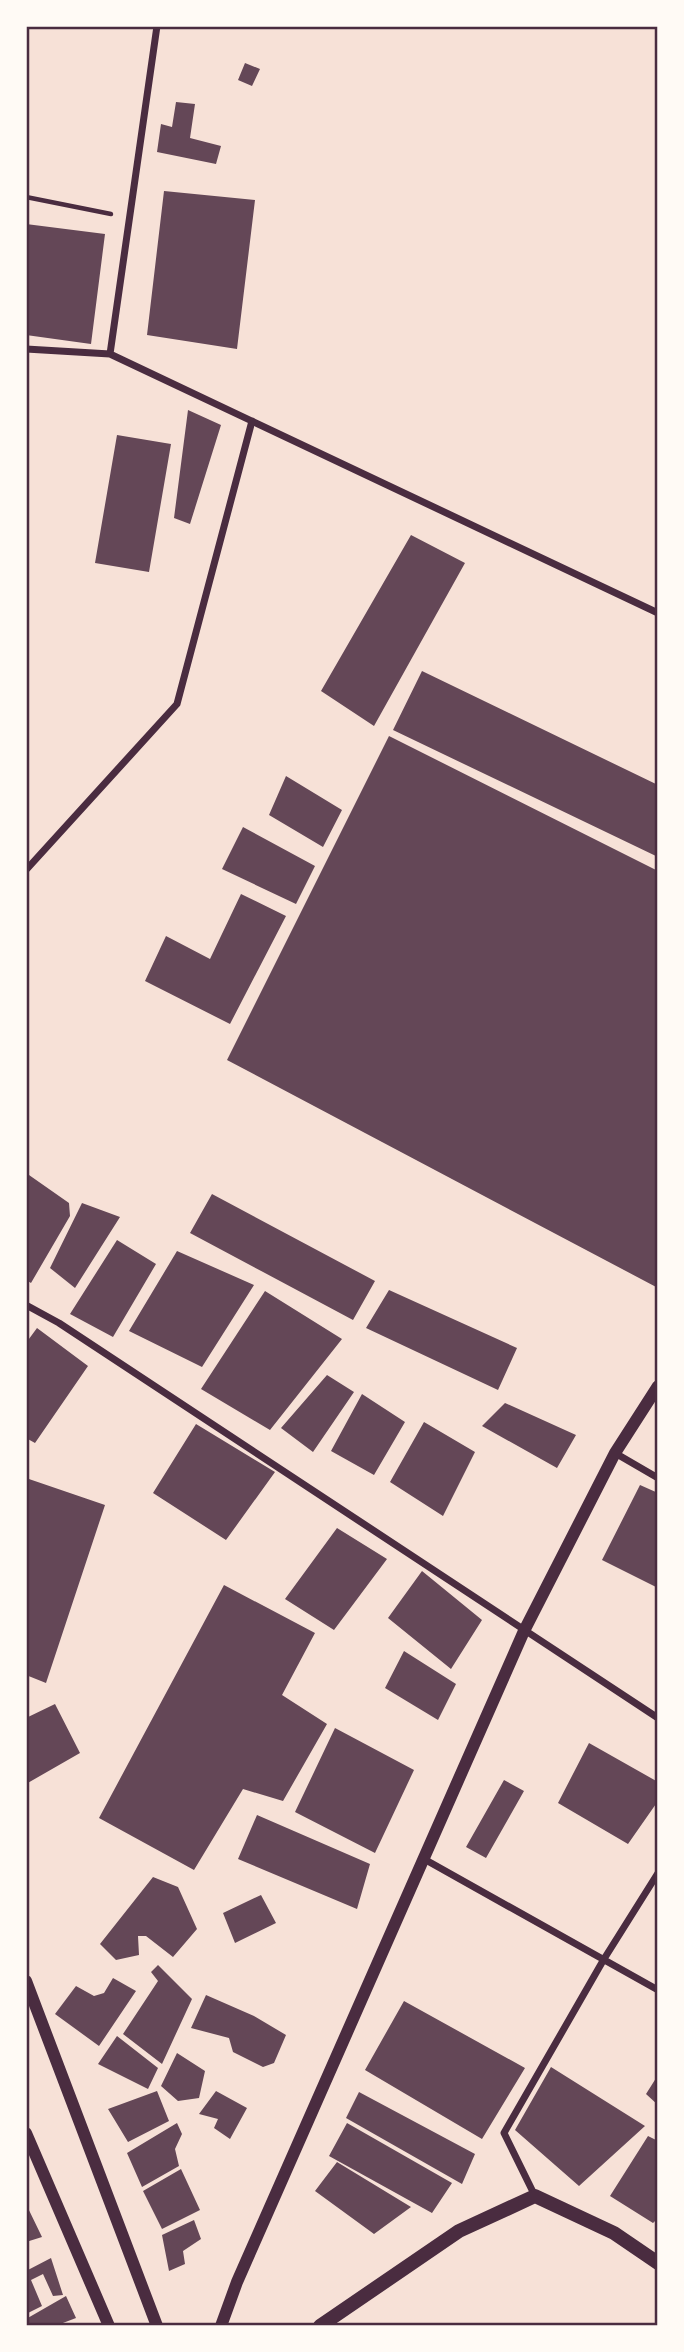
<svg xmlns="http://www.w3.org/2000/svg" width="684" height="2352" viewBox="0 0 684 2352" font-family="'Noto Sans',sans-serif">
<rect width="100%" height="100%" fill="#f7e1d7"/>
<path fill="#644757" d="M245,63L260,69L252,86L238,80Z
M176,102L195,104L190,138L221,146L216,164L157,152L161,124L172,127Z
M164,191L255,200L237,349L147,335Z
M26,224L105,234L91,344L26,335Z
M188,410L221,425L190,524L174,518Z
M117,435L171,444L149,572L95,563Z
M411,535L465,563L374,726L321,691Z
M422,671L658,785V857L393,730Z
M389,736L658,871V1288L227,1060Z
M286,776L342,810L323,847L269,815Z
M243,827L315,866L296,904L222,869Z
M241,894L286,916L230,1024L145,981L166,936L210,959Z
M29,1175L69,1203L70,1216L31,1283L26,1280V1183Z
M212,1194L375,1281L353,1320L190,1233Z
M82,1203L120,1217L75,1288L50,1268Z
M117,1240L156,1264L113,1337L70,1314Z
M177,1251L254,1285L202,1367L129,1331Z
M389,1290L517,1348L498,1390L366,1328Z
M265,1291L342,1339L270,1430L201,1389Z
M37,1328L88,1366L35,1443L26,1438V1343Z
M327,1375L354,1392L313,1452L281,1428Z
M362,1394L405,1422L374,1475L331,1451Z
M505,1403L576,1435L557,1468L482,1426Z
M424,1422L475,1452L443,1516L390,1482Z
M196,1424L275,1472L226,1540L153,1493Z
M26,1478L105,1505L46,1683L26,1675Z
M640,1485L658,1493V1588L602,1560Z
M337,1528L387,1559L334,1630L285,1599Z
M422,1571L482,1620L451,1669L388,1618Z
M224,1585L315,1633L282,1695L327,1724L283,1801L243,1789L194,1870L99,1818Z
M404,1651L456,1684L438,1720L385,1688Z
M55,1704L80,1753L26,1784V1718Z
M335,1728L414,1770L375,1853L295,1812Z
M589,1743L658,1782V1801L628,1844L558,1803Z
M504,1780L524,1791L486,1858L466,1847Z
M257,1815L370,1864L357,1909L238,1859Z
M153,1877L178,1887L197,1929L173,1957L146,1936H138L139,1955L116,1960L100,1944Z
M261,1895L276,1923L235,1943L223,1913Z
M158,1965L192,1999L162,2064L123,2034L158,1981L151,1972Z
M113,1978L136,1991L99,2046L55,2014L76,1986L94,1996L104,1993Z
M206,1995L254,2016L286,2035L274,2063L263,2067L233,2052L229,2038L191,2028Z
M404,2001L525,2068L482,2139L365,2070Z
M117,2036L158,2068L148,2089L98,2064Z
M177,2053L205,2071L199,2098L178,2101L161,2086Z
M551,2067L645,2126L579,2186L515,2130Z
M658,2075V2105L646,2094Z
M157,2091L169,2121L128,2142L108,2109Z
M216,2091L247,2108L230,2139L214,2128L218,2119L199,2114Z
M359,2092L475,2154L462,2184L346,2118Z
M177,2123L182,2134L175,2149L179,2166L142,2187L127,2153Z
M347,2123L452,2183L432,2213L329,2156Z
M648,2136L658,2141V2218L653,2223L610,2196Z
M337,2162L411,2207L374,2234L315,2191Z
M181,2169L200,2210L162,2229L143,2191Z
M26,2204L42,2237L26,2242Z
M194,2220L201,2239L183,2251L185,2264L169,2271L162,2235Z
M51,2258L63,2295L53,2296L43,2274L31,2280L42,2306L26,2314V2271Z
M66,2296L76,2318L55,2326H26V2319Z"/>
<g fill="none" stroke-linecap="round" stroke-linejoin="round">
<path stroke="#4a2c40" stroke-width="4.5" d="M26,197L111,214"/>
<path stroke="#4a2c40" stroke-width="7" d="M26,349L110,354L658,613
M110,354L157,26
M26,870L177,704L252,421
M26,1305L59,1323L658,1718
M615,1453L658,1478
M424,1859L658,1990
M535,2196L504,2133L604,1959L658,1873"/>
<path stroke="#4a2c40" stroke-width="12" d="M26,1981L157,2326
M26,2133L109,2326
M221,2326L237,2282L524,1631L615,1453L658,1386"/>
<path stroke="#4a2c40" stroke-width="14" d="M320,2326L459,2231L535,2196L614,2233L658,2263"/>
</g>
<rect width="684" height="2352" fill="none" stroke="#fffaf5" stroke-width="56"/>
<rect x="28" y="28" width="628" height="2296" fill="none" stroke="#4a2c40" stroke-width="2.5"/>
</svg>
